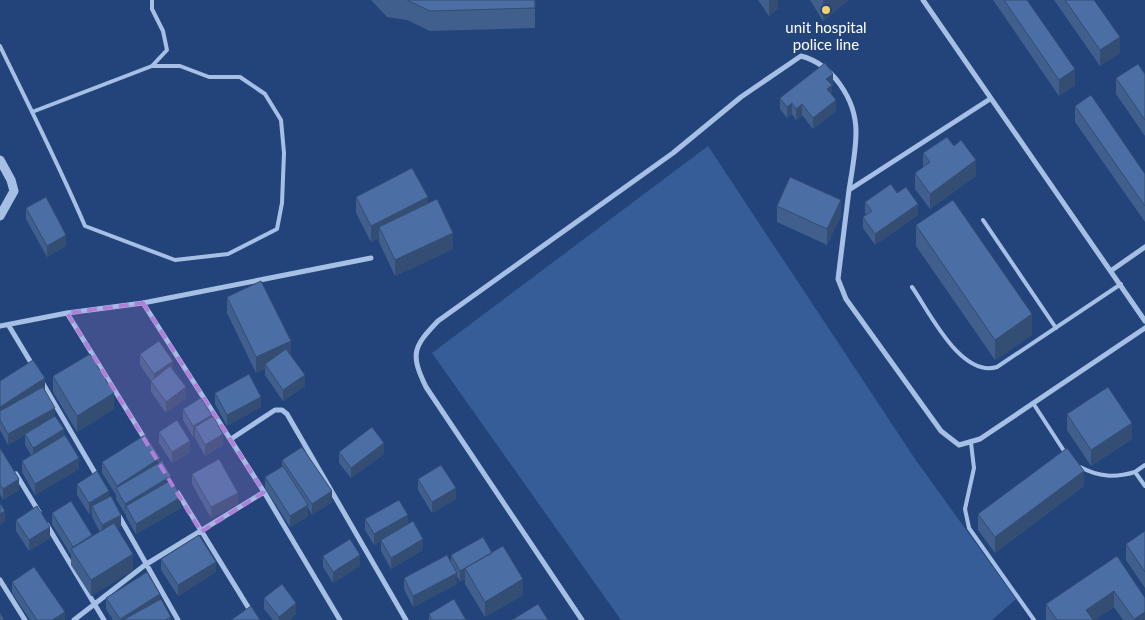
<svg xmlns="http://www.w3.org/2000/svg" width="1145" height="620" viewBox="0 0 1145 620" font-family="Lato,sans-serif">
<rect width="100%" height="100%" fill="#23447b"/>
<path fill="#375d98" d="M708,146L915,459L1016,599L992,620H621L432,353Z"/>
<g fill="none" stroke-linecap="round" stroke-linejoin="round">
<path stroke="#a6bfe5" stroke-width="4" d="M152,0V9L163,31L167,50L152,66
M0,46C29,106 59,165 85,226L175,260L228,254L277,229L282,203L284,153L281,120L265,94L240,77H209L180,66H152L32,112
M983,220L1056,328
M912,287C930,313 961,378 997,367L1121,284
M1033,403L1066,454
M971,443L974,468L965,509L969,528L1034,620
M1145,465L1135,472L1145,486
M1080,467C1099,477 1115,478 1135,472"/>
<path stroke="#a6bfe5" stroke-width="5" d="M923,0L1145,321
M990,99L849,190L838,279L846,299L941,431L959,445L980,439L1145,328
M1112,270L1145,247
M143,303L264,492L340,620
M67,313L146,441
M0,326L67,313L143,303L371,258
M9,326L33,366
M42,382L98,478
M231,439L275,410H282L287,414L406,620
M16,474L39,512
M178,493L256,620
M119,516L178,620
M47,525L104,620
M0,580L25,620
M74,620L145,565L264,492
M582,620L426,387C410,354 413,347 438,321L673,153L741,97L801,56C832,64 856,99 856,132C856,151 852,171 849,190"/>
<path stroke="#a6bfe5" stroke-width="9" d="M0,160L11,180L14,191L0,216"/>
</g>
<path fill="#405f8d" d="M371,0H535V28L430,31L407,20L387,17Z
M758,0H778V9L769,16Z
M810,0H849L823,21Z
M993,0H1027L1075,85L1059,96Z
M1054,0H1094L1120,53L1100,66Z
M1145,74V136L1116,94V78Z
M833,85L832,86V95L836,111L813,129L802,115L796,120L792,114L787,118L780,109V98Z
M1075,106L1145,174V222L1075,122Z
M923,153L976,176L930,209L915,189V173L923,167Z
M897,193L918,215L875,245L863,228V217L866,215L865,213V202Z
M356,197L428,203L453,249L395,276L379,242V238L371,242L356,213Z
M777,206L841,216L827,245L777,222Z
M26,208L66,246L47,257L26,219Z
M916,225L1032,335L995,360L916,246Z
M227,297L291,355L305,386L283,401L265,375V369L256,373L227,313Z
M140,354L173,369L186,398L166,413L151,392V381L140,365Z
M53,376L114,409L77,432L53,392Z
M0,381L45,390L55,416L79,469L35,495L22,472V461L31,455L25,445V435L8,445L0,430Z
M215,393L261,407L227,426L215,404Z
M183,409L212,417L223,445L205,456L195,438V436L193,437L183,420Z
M1067,414L1132,439L1091,466L1067,430Z
M159,432L190,452L172,463L159,443Z
M0,448L19,490L3,500L0,494Z
M339,452L384,454L351,478L339,463Z
M282,460L332,502L312,515L308,508V516L290,527L265,488V477L282,467Z
M102,462H160L171,480L181,508L136,534L126,517V514H125L116,499V495L102,473Z
M192,474L238,504L211,518L192,484Z
M418,479L456,499L432,513L418,490Z
M77,484L109,497L121,526L117,528L133,570L91,596L71,565V555L52,524V513L92,536L100,532L92,517V513L89,514L77,495Z
M1084,486L995,553L978,530V514Z
M365,519L423,550L391,569L381,551V541L374,545L365,530Z
M16,520L50,538L29,551L16,531Z
M1145,531V588L1126,560V544Z
M492,553L523,595L485,617L465,584V579L460,582L457,576V584L413,607L404,589V578L451,562V555Z
M323,556L360,566L333,583L323,567Z
M1117,556L1145,620H1123L1114,607L1094,620H1046V604Z
M161,559L216,572L178,596L161,570Z
M12,582L65,620H30L12,593Z
M106,598L160,600L171,620H113L106,609Z
M264,598L296,614L289,620H273L264,609Z
M429,614L466,620H429Z"/>
<path fill="#344d73" d="M769,0H778V9L769,16Z
M823,0H849L823,21Z
M1120,37V53L1100,66V50Z
M1075,69V85L1059,96V80Z
M833,74V85L832,86V96L827,100L826,79Z
M836,100V111L813,129V118Z
M792,103V114L787,118V107Z
M802,104V115L796,120V109Z
M976,160V176L930,209V194Z
M428,197V213L379,227V238L371,242V226Z
M841,200V216L827,245V229Z
M918,204V215L875,245V234Z
M453,233V249L395,276V260Z
M66,235V246L47,257V246Z
M1032,314V335L995,360V340Z
M291,341V357L265,364V369L256,373V357Z
M173,361V372L154,385V374Z
M305,375V386L283,401V390Z
M45,378V389L0,418V407Z
M186,387V398L166,413V402Z
M114,393V409L77,432V416Z
M261,397V407L227,426V415Z
M55,408V418L8,445V434Z
M212,415V426L195,427V436L193,437V426Z
M1132,423V439L1091,466V450Z
M64,429V440L33,458V448Z
M223,434V445L205,456V445Z
M190,441V452L172,463V452Z
M384,443V454L351,478V468Z
M79,458V469L35,495V484Z
M160,458V469L117,490V486Z
M1084,471V486L995,553V537Z
M171,476V487L126,506L125,514V504Z
M19,479V490L3,500V489Z
M456,488V499L432,513V502Z
M109,491V502L92,506V513L89,514V503Z
M332,491V502L312,515V504Z
M238,493V504L211,518V507Z
M181,497V508L136,534V524Z
M308,505V516L290,527V516Z
M5,511V521L0,525V514Z
M121,515V526L102,536V525Z
M408,515V526L374,545V534Z
M50,527V538L29,551V540Z
M92,535V546L73,552V547Z
M423,539V550L391,569V558Z
M133,554V570L91,596V580Z
M360,555V566L333,583V572Z
M216,562V572L178,596V585Z
M465,568V579L460,582V571Z
M457,573V584L413,607V596Z
M523,579V595L485,617V602Z
M1114,591V607L1094,620H1086V610Z
M160,594V605L136,620H120Z
M296,603V614L289,620H279V617Z
M65,612V620H52Z
M1145,612V620H1134V619Z"/>
<path fill="#4b6ea4" stroke="#344d73" d="M407,0H535V8L430,11Z
M1004,0H1027L1075,69L1059,80Z
M1065,0H1094L1120,37L1100,50Z
M825,63L833,74L826,79L832,85L827,89L836,100L813,118L802,104L796,109L792,103L787,107L780,98Z
M1138,64L1145,74V120L1116,78Z
M1091,95L1145,174V206L1075,106Z
M947,137L954,146L961,140L976,160L930,194L915,173L930,162L923,153Z
M412,168L428,197L371,226L356,197Z
M790,177L841,200L827,229L777,206Z
M891,184L897,193L906,187L918,204L875,234L863,217L872,211L865,202Z
M46,197L66,235L47,246L26,208Z
M437,199L453,233L395,260L379,227Z
M953,200L1032,314L995,340L916,225Z
M261,281L291,341L256,357L227,297Z
M159,341L173,361L154,374L140,354Z
M286,349L305,375L283,390L265,364Z
M90,354L114,393L77,416L53,376Z
M33,360L45,378L0,407V381Z
M170,366L186,387L166,402L151,381Z
M249,374L261,397L227,415L215,393Z
M43,387L55,408L8,434L0,420V411Z
M1108,387L1132,423L1091,450L1067,414Z
M201,398L212,415L193,426L183,409Z
M55,416L64,429L33,448L25,434Z
M213,416L223,434L205,445L195,427Z
M177,420L190,441L172,452L159,432Z
M372,427L384,443L351,468L339,452Z
M65,435L79,458L35,484L22,461Z
M145,435L160,458L117,486L102,462Z
M302,447L332,491L312,504L282,460Z
M0,448L19,479L3,489L0,484Z
M1067,448L1084,471L995,537L978,514Z
M219,459L238,493L211,507L192,474Z
M162,461L171,476L125,504L116,488Z
M441,465L456,488L432,502L418,479Z
M283,466L308,505L290,516L265,477Z
M97,471L109,491L89,503L77,484Z
M171,480L181,497L136,524L126,506Z
M111,496L121,515L102,525L92,506Z
M399,500L408,515L374,534L365,519Z
M71,501L92,535L73,547L52,513Z
M0,503L5,511L0,514Z
M37,506L50,527L29,540L16,520Z
M413,521L423,539L391,558L381,540Z
M114,523L133,554L91,580L71,549Z
M1145,531V572L1126,544Z
M199,535L216,562L178,585L161,559Z
M483,537L492,553L460,571L451,555Z
M350,539L360,555L333,572L323,556Z
M503,546L523,579L485,602L465,568Z
M447,555L457,573L413,596L404,578Z
M1117,556L1145,598V612L1134,619L1114,591L1086,610L1093,620H1057L1046,604Z
M34,567L65,612L52,620H37L12,582Z
M147,572L160,594L120,619L106,598Z
M282,584L296,603L279,617L264,598Z
M161,599L171,617L165,620H123Z
M454,599L466,620H432L429,614Z
M538,604L548,620H512Z
M251,606L260,620H231Z
M0,613L4,620H0Z"/>
<path fill="#b080d9" fill-opacity="0.2" stroke="#b080d9" stroke-width="4" stroke-dasharray="10 6" stroke-linejoin="round" d="M143,303L264,492L201,532L67,313Z"/>
<circle fill="#f0d169" stroke="#23447b" stroke-width="2" cx="826" cy="10" r="5"/>
<g text-anchor="middle" dominant-baseline="central" stroke-width="4" stroke-linejoin="round" paint-order="stroke">
<g font-size="15" fill="#fff" stroke="#23447b">
<text x="826" y="27">unit hospital<tspan x="826" dy="17">police line</tspan></text>
</g>
</g>
</svg>
